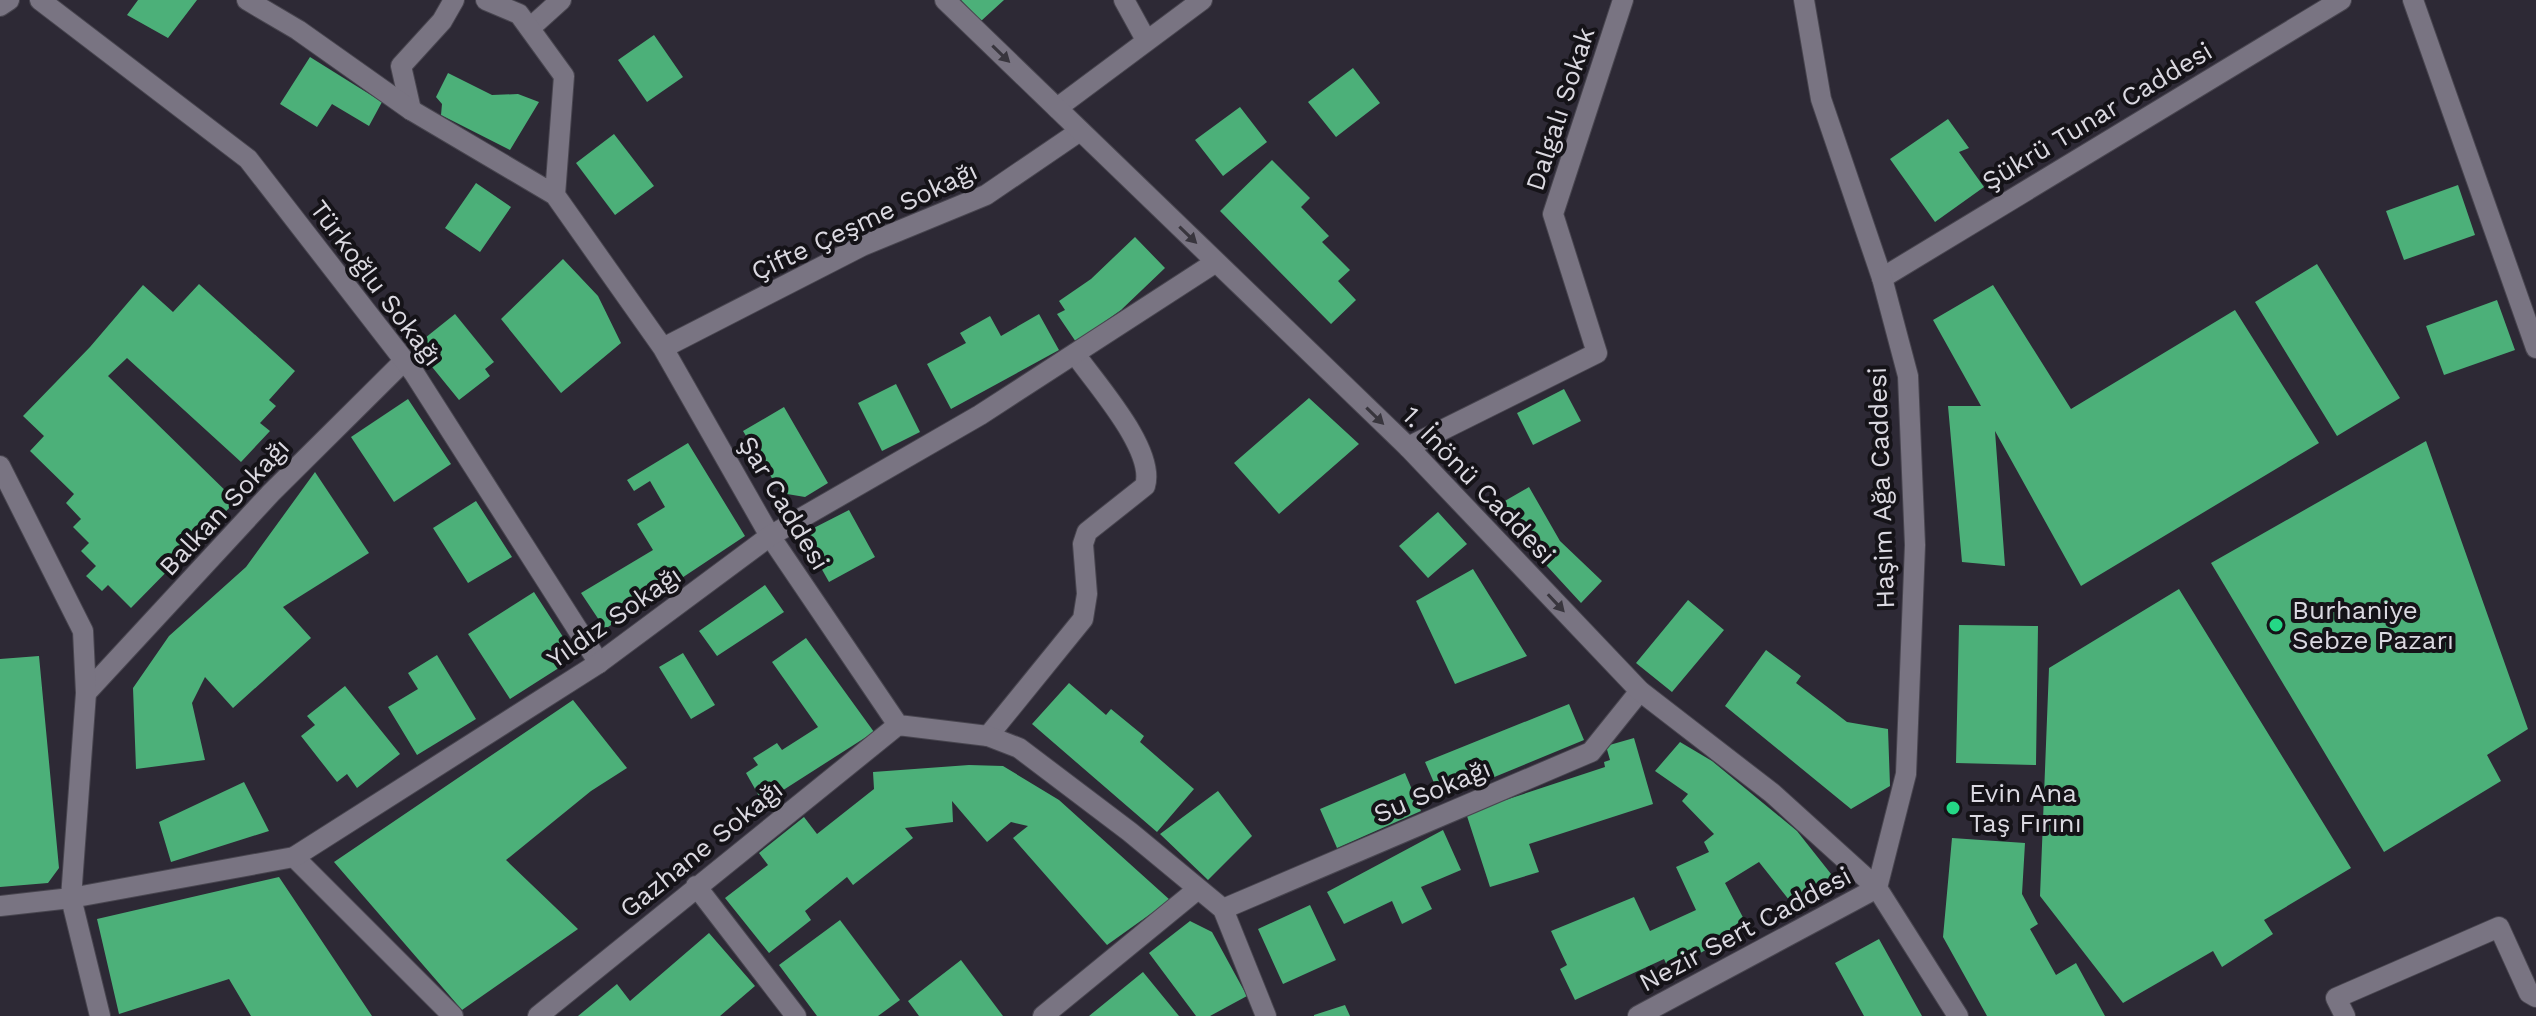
<svg xmlns="http://www.w3.org/2000/svg" width="2536" height="1016" viewBox="0 0 2536 1016" font-family="'Work Sans',sans-serif">
<rect width="100%" height="100%" fill="#2d2935"/>
<path fill="#4cb079" d="M138,0H197L168,38L127,15Z
M961,0H1004L981,21Z
M654,35L683,77L647,102L618,60Z
M310,57L382,102L369,126L332,104L317,127L280,104Z
M1353,68L1380,103L1336,137L1308,102Z
M448,73L492,95L518,94L539,102L510,150L441,115L442,104L436,97Z
M1240,107L1267,142L1223,176L1195,140Z
M1948,119L1969,148L1959,152L1984,187L1935,222L1890,159Z
M614,134L654,186L615,215L576,163Z
M1272,160L1310,198L1301,207L1329,236L1322,242L1350,270L1338,281L1356,300L1331,324L1220,211Z
M476,183L511,207L480,252L445,228Z
M2458,185L2475,235L2404,260L2386,211Z
M1135,237L1165,268L1121,310L1076,342L1057,314L1065,310L1059,301L1091,279Z
M563,259L598,296L621,343L561,393L501,319Z
M2317,264L2400,398L2337,436L2255,302Z
M199,284L295,371L269,400L276,406L260,423L270,431L241,462L127,358L108,376L236,501L131,608L108,585L102,591L86,576L96,566L81,551L89,543L73,527L81,519L66,503L74,494L30,451L44,436L23,416L90,347L143,285L173,312Z
M1993,285L2071,409L2235,310L2319,443L2081,586L1995,431L2005,566L1962,562L1948,406H1981L1933,320Z
M2497,300L2515,350L2444,375L2426,326Z
M455,314L494,362L485,369L490,376L459,400L415,346Z
M1039,314L1059,350L951,409L927,364L966,343L960,333L990,316L1001,336Z
M896,384L920,432L882,451L858,403Z
M1564,389L1581,421L1533,445L1517,413Z
M1309,398L1359,444L1279,514L1234,463Z
M408,399L451,464L394,502L351,437Z
M784,407L828,483L805,497L781,493L743,431Z
M2426,441L2528,729L2487,755L2501,781L2384,852L2211,563Z
M688,443L745,536L605,629L581,593L653,550L637,524L665,507L650,481L634,491L627,480Z
M315,472L369,553L283,607L311,638L233,708L205,677L192,703L205,760L136,769L133,688L169,636L246,567Z
M1529,487L1560,541L1602,581L1581,603L1536,554L1503,502Z
M476,501L512,557L468,583L433,528Z
M849,510L875,557L829,582L802,534Z
M1438,512L1467,544L1428,578L1399,546Z
M1473,569L1527,656L1455,684L1416,601Z
M765,585L784,612L717,656L699,631Z
M2179,589L2351,868L2264,920L2273,934L2222,967L2213,951L2123,1003L2040,896L2049,668Z
M534,592L576,657L510,699L468,634Z
M1688,600L1724,630L1672,692L1636,663Z
M1959,625L2038,626L2036,765L1956,763Z
M806,638L874,732L763,803L746,773L758,765L753,758L777,743L782,750L818,727L772,662Z
M1766,650L1801,676L1796,683L1847,722L1888,729L1890,786L1851,809L1725,706Z
M683,653L715,705L691,719L659,667Z
M437,655L476,719L417,755L388,707L418,689L408,673Z
M39,656L59,868L48,883L0,887V659Z
M1069,683L1106,715L1111,709L1144,736L1140,742L1194,789L1157,832L1032,724Z
M345,686L400,754L357,788L347,774L337,782L301,736L315,725L307,716Z
M573,700L627,768L591,791L506,860L578,929L462,1010L334,862Z
M1569,704L1584,740L1441,799L1425,762Z
M1634,738L1653,804L1529,844L1539,872L1490,887L1466,813L1605,767L1604,762L1610,760L1606,746Z
M1680,742L1712,761L1797,831L1835,879L1797,910L1759,862L1725,883L1748,927L1669,970L1664,959L1575,1000L1560,969L1567,965L1551,931L1634,897L1650,931L1696,910L1676,867L1709,852L1704,842L1714,834L1682,801L1688,794L1655,771Z
M969,765L1003,766L1059,800L1170,900L1107,945L1013,838L1028,826L1011,822L987,842L952,801L953,822L905,828L913,838L853,885L847,877L805,911L811,920L769,953L725,898L768,865L759,853L804,817L817,834L874,789L873,772Z
M1405,773L1421,811L1337,848L1320,809Z
M244,782L269,831L171,862L159,822Z
M1218,791L1252,836L1208,880L1160,834Z
M1443,830L1461,870L1421,887L1432,909L1402,924L1392,901L1344,924L1327,892Z
M1952,838L2025,843L2022,894L2038,924L2030,929L2056,975L2076,963L2105,1016H1987L1943,937Z
M279,877L372,1016H251L229,979L119,1014L97,919Z
M1310,905L1336,960L1283,984L1258,929Z
M840,920L900,1000L878,1016H817L779,965Z
M1190,921L1212,932L1247,996L1210,1016H1196L1149,953Z
M709,933L755,986L720,1016H578L617,984L630,1001Z
M1879,939L1922,1016H1864L1835,963Z
M961,960L1003,1016H919L908,1001Z
M1143,972L1179,1016H1089Z
M1345,1005L1350,1016H1314V1015Z"/>
<g fill="none" stroke-linecap="round" stroke-linejoin="round">
<g stroke="#48454f" stroke-width="22">
<path id="service" d="M530,28L561,0
M411,110L401,66L442,21L454,0
M1408,447L1597,353L1553,214L1623,0
M86,693L271,493L404,361
M988,736L1083,619L1087,594L1083,544L1087,532L1145,486C1156,450 1096,384 1075,354
M2345,1016L2336,998L2499,927L2529,993L2536,997"/>
</g>
<g stroke="#48454f" stroke-width="22">
<path id="minor" d="M40,0L248,159L414,373L599,663
M247,0L298,30L411,110L555,195L663,348L770,536L898,725L988,736L1019,748L1130,832L1223,909L1266,1016
M486,0L519,14L564,76L555,195
M1124,0L1146,40
M2413,0L2536,348
M0,6L9,0
M1057,108L1202,0
M1882,278L2341,0
M663,348L862,246L986,195L1080,131
M294,857L453,1016
M696,886L796,1016
M1223,909L1591,752L1640,691
M538,1016L898,725
M1043,1016L1198,889"/>
</g>
<g stroke="#48454f" stroke-width="22">
<path id="tertiary" d="M945,0L1408,447L1640,691L1772,793L1877,888L1958,1016
M0,466L83,631L86,693L71,898L100,1016
M0,906L71,898L294,857L599,663L770,536L980,415L1216,262
M1638,1016L1877,888L1906,774L1915,545L1908,376L1882,278L1821,99L1804,0"/>
</g>
<use href="#service" stroke="#797482" stroke-width="20"/>
<use href="#minor" stroke="#797482" stroke-width="20"/>
<use href="#tertiary" stroke="#797482" stroke-width="20"/>
</g>
<defs><path id="oneway-solid" d="M-6-.8H1V-3.2L6.5 0L1 3.2V.8H-6Z" transform="scale(2)"/></defs>
<g fill="#38353d">
<use href="#oneway-solid" transform="translate(1001 54) rotate(44)"/>
<use href="#oneway-solid" transform="translate(1188 235) rotate(44)"/>
<use href="#oneway-solid" transform="translate(1375 416) rotate(44)"/>
<use href="#oneway-solid" transform="translate(1556 603) rotate(47)"/>
</g>
<g fill="#24d886" stroke="#151318" stroke-width="3">
<circle cx="2276" cy="625" r="8"/>
<circle cx="1953" cy="808" r="8"/>
</g>
<g text-anchor="middle" dominant-baseline="central" stroke-width="8" stroke-linejoin="round" paint-order="stroke">
<g font-size="26" fill="#dbd9e1" stroke="#151318">
<text transform="translate(1560 109) rotate(-72)">Dalgalı Sokak</text>
<text transform="translate(2097 116) rotate(-31)">Şükrü Tunar Caddesi</text>
<text transform="translate(864 221) rotate(-25)">Çifte Çeşme Sokağı</text>
<text transform="translate(376 283) rotate(53)">Türkoğlu Sokağı</text>
<text transform="translate(1479 485) rotate(46)">1. İnönü Caddesi</text>
<text transform="translate(1881 488) rotate(-92)">Haşim Ağa Caddesi</text>
<text transform="translate(784 503) rotate(59)">Şar Caddesi</text>
<text transform="translate(224 507) rotate(-47)">Balkan Sokağı</text>
<text transform="translate(614 617) rotate(-35)">Yıldız Sokağı</text>
<text transform="translate(1432 791) rotate(-23)">Su Sokağı</text>
<text transform="translate(701 849) rotate(-39)">Gazhane Sokağı</text>
<text transform="translate(1745 929) rotate(-28)">Nezir Sert Caddesi</text>
</g>
<g font-size="26" fill="#dbd9e1" stroke="#151318" text-anchor="start">
<text x="2292" y="610">Burhaniye<tspan x="2292" dy="30">Sebze Pazarı</tspan></text>
<text x="1969" y="793">Evin Ana<tspan x="1969" dy="30">Taş Fırını</tspan></text>
</g>
</g>
</svg>
